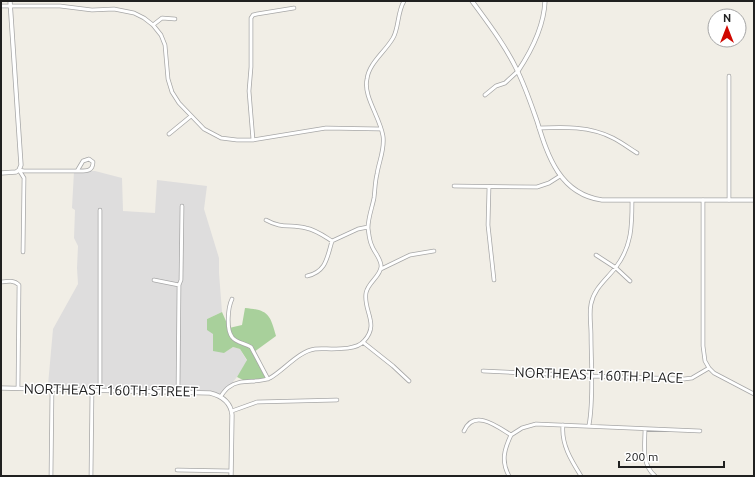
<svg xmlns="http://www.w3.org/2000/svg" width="755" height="477" viewBox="0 0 755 477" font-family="Ubuntu,sans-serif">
<rect width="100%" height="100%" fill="#f1eee6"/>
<path fill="#dedddd" d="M74,171H95L122,178L123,211L155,213L157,180L207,186L204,209L219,258V273L222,312L207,319L224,353L233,347L240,349L247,361L237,377L221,396L171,392L48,385L53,329L78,284L77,268L78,246L74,238L75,210L72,208Z"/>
<path fill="#a8d09b" d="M245,308C268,310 270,314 276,336L254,352L268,379L247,382L237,377L247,360L240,349L233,347L224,353L213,351V334L207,330V319L222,312L229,328L242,325Z"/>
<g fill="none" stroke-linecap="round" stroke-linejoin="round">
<g stroke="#a7a7a7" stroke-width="4.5">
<path id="minor" d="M1,6H60L92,10L114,9L134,13L144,18L153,25L161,35L165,45L168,79L172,92L179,103L204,129L221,138L237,140H253L326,128L381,129
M153,25L162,18L175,19
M485,95L496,86L505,83L518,71
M539,128C564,127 590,126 613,138C621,142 629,148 637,153
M169,134L191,116
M253,140L249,91L251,67V18L253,15L257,14L294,8
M19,170L24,171H80C87,171 93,171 93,162L89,159L83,161L77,171
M19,170L24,178L23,252
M454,186L537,187L549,183L560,176
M489,187L488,225L494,280
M703,200V346L705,361L709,368
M729,200V76
M266,220C282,229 290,224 306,228C316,230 324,236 332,241L358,229L368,227
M596,255L616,268L630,281
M381,269L410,255L434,251
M307,276C326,272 327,258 332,241
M154,280L179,285
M1,282C8,281 14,280 19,285L18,388
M232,299C228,307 226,329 232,337C236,343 245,343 251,347L268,379
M364,343L393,366L409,381
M483,371L591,376L684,379L692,378L709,368L714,373L754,394
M100,390V210
M178,392L179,285L181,280L182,206
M221,396C223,393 226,389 229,387C240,378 257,384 270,378C284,370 299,351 315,349C328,348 355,352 364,341C380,324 363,311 366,293C368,282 380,277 381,267C382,260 374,252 372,246C369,240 369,234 368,228C368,218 372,208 374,198C375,190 375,182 377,174C379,161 385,149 383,136C380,117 363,96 367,79C369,63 385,52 393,38C399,28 397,13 404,1
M232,411L257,402L337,400
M563,425C561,444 571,460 581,476
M589,425C594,399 591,362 591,334C591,325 589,314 591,304C594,288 607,279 616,267C632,246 632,225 632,201
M645,429C645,445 641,464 655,476
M464,431C474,408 498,427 511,435L522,428L536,424L700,431
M177,470L231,471
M51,476L52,389
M91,476L92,390
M509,476C501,461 504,450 511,435"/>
</g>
<g stroke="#a7a7a7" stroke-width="5">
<path id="tertiary" d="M472,1C488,23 505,45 517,70C525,86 531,104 537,121C548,157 560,194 602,200H754
M518,71C532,50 544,27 545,1
M1,173L16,172L19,170L21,165L10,1
M1,388L210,393C222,396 231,402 232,415L231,476"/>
</g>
<use href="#minor" stroke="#fff" stroke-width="3"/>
<use href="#tertiary" stroke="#fff" stroke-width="3.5"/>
</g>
<g text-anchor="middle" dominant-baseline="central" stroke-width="3" stroke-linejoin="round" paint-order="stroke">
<g font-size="14" fill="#202020" stroke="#fff">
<text transform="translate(599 375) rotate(2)">NORTHEAST 160TH PLACE</text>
<text transform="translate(111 390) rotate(1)">NORTHEAST 160TH STREET</text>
</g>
</g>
<rect width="755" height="477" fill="none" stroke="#202020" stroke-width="4"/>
<g transform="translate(727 28)"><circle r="19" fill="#ffffff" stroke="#a6a6a6"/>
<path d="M0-3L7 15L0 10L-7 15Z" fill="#d00800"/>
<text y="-6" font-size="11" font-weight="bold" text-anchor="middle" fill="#202020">N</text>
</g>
<path d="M619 461v6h105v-6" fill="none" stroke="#202020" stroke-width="2"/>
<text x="625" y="461" font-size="12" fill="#202020" stroke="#ffffff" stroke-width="3" paint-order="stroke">200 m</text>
</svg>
